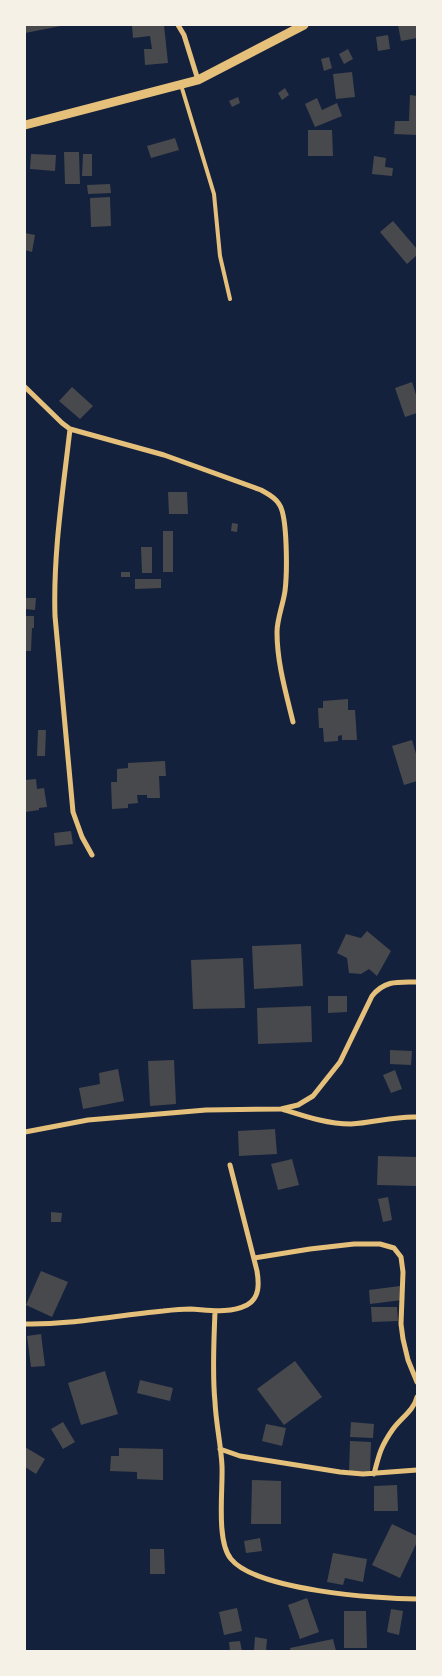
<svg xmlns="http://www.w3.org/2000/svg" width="442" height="1676" viewBox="0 0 442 1676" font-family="'Public Sans',sans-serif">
<rect width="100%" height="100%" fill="#14213d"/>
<path fill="#48494c" d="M25,25H61V26L25,33Z
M145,25H164L168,63L145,65L144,49H152L150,36L133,38L132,26Z
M398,25H416L417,38L401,41Z
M388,35L390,49L378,51L376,37Z
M348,49L353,59L344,64L339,54Z
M329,57L332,68L324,71L321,59Z
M352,72L355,97L336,99L333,74Z
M285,88L289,95L282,100L278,93Z
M410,95L417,96V135L394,134L395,121H409Z
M238,97L240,103L232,107L229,101Z
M317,98L322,110L337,103L342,116L315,127L305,104Z
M308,130H332L333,156H308Z
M175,138L179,150L151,158L147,146Z
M64,152H79L80,184H65Z
M31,154L56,155L55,171L30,169Z
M83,154H92V176H82Z
M374,156L386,158L385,167L393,168L392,176L372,174Z
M110,184L111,193L88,194L87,185Z
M110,197L111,226L91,227L90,198Z
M393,221L417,249V255L407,264L380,232Z
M25,233L35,235L32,252L25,250Z
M412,382L417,398V413L405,417L395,388Z
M72,387L93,406L80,419L59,401Z
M168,492H187L188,514H169Z
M232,523L238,524L237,532L231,531Z
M163,531H173V572H163Z
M141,547H152V573H142Z
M121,572H130V577H121Z
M135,579H161V588L135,589Z
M25,598H36L35,610L25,609Z
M25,616H34V628H32L31,651H25Z
M348,699V710H355L357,740H342V735L338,736V741L324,742L323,728H319L318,708H323V701Z
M38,730H46L45,756H37Z
M412,740L417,757V781L404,785L392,746Z
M165,761L166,776H159L160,798H147V795H137L138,803L128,804V808L112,809L111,782H117V769L128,768V763Z
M36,779L37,789L44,788L47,807L39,808V810L25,812V780Z
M71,831L73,844L55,846L54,833Z
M367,931L391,951L377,976L369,969L361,974L349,973L347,958L337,953L346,934L361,938Z
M301,944L303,986L254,989L252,946Z
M243,958L245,1008L193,1009L191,960Z
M328,996H347V1012L328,1013Z
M311,1006L312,1042L258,1044L257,1008Z
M390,1050L412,1051L411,1065L390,1064Z
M174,1060L176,1104L150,1106L148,1061Z
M118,1069L124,1101L83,1109L79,1088L100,1084L99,1073Z
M395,1070L402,1089L391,1093L383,1075Z
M275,1129L277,1154L239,1156L238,1131Z
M378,1156L417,1157V1186L377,1185Z
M292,1159L299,1185L278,1190L271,1164Z
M388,1197L392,1220L383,1222L378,1199Z
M51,1212L62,1213L61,1222H51Z
M41,1271L68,1282L52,1317L26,1305Z
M400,1286L402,1300L370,1304L369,1290Z
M371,1307H397L398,1321L372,1322Z
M41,1334L45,1366L31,1367L27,1336Z
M295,1361L322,1397L284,1425L257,1389Z
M105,1371L118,1414L81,1425L68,1383Z
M140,1380L173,1388L170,1401L137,1393Z
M63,1422L75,1442L63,1449L51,1429Z
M351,1422L374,1424L373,1438L350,1437Z
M266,1424L286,1428L282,1446L262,1441Z
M350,1441L371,1442L370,1473H349Z
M25,1447L45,1459L36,1474L25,1467Z
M119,1448L163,1449V1480L137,1479V1472L110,1471L111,1456H119Z
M252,1480L281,1481V1524H251Z
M397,1485L398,1511H374V1486Z
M392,1524L417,1536V1542L400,1578L372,1565Z
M260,1538L262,1551L246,1553L244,1541Z
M150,1549H164L165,1574H150Z
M333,1553L367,1559L363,1582L345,1578L343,1585L327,1582Z
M307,1598L319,1632L300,1639L288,1605Z
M237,1608L242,1631L224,1635L219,1612Z
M391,1609L403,1611L399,1635L387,1632Z
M344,1611H366L367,1648H344Z
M255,1637L267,1639L266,1651H254Z
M333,1639L336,1651H291L290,1648Z
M240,1641L242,1651H230L229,1642Z"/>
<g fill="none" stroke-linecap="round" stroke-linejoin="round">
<path stroke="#e5c07b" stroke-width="4" d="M181,85L214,194L220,256L230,299"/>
<path stroke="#e5c07b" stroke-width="5" d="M178,25L184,35L198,80
M25,387L62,423L70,429L164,455L261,490C268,494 275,497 279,504C288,516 287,575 285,591C283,605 277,619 277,632C277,663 286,693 293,722
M70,429C63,491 53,553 55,616L73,812L82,837L92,855
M282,1109C304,1116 327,1124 351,1124C373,1123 394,1116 417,1117
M25,1132L88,1120L206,1110L281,1109L298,1105L313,1096L340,1062L372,996C385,980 398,982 417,982
M254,1258L310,1249L354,1244H380L394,1248L401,1257L403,1272L401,1324L403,1339L408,1360L417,1382
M215,1311C214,1341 212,1372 215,1402C216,1424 221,1445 222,1466C223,1490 216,1541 231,1559C256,1590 377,1599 417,1599
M25,1324C72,1325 117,1315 163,1311C172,1310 181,1309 190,1309C209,1310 229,1314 247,1305C260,1298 259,1283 257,1271L230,1165
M220,1449L240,1456L340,1472L363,1474L417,1470
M374,1474C379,1454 381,1446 393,1429C401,1418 414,1410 417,1397"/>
<path stroke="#e5c07b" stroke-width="9" d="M25,125L198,80L304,25"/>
</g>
<rect width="442" height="1676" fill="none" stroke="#f6f1e7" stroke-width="52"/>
</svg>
